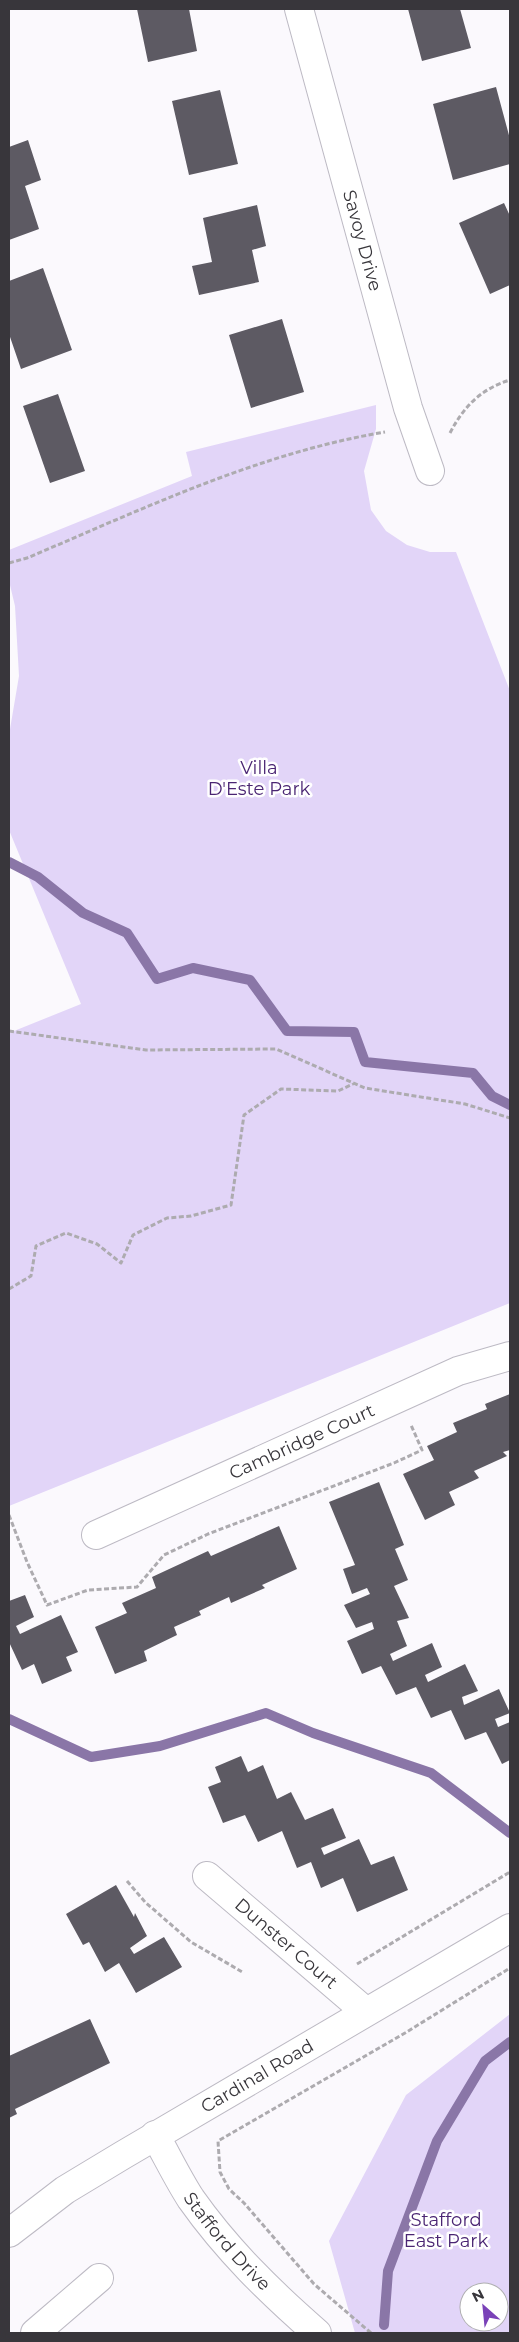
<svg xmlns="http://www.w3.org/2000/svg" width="519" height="2342" viewBox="0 0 519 2342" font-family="Montserrat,sans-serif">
<rect width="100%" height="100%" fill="#fbf9fd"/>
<path fill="#e2d5f8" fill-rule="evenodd" d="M376,405V429L364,471L371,510L386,531L407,545L430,552H456L510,691V1303L9,1506V1033L81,1004L9,830V735L19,676L15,606L9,581V550L192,476L186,452Z
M510,2014V2333H355L329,2241L406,2095ZM469,2292H499V2322H469Z"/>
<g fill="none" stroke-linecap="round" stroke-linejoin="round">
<path stroke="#8a76a7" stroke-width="10" d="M9,862L38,877L83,913L127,933L157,979L193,968L250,980L287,1031L354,1032L365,1062L473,1073L492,1096L510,1105
M9,1719L91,1757L160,1746L266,1713L313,1733L431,1773L510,1833
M384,2325L388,2271L437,2141L485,2061L510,2042"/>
</g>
<path fill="#5d5a63" d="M137,9H189L197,51L148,62Z
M408,9H460L471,48L422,61Z
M496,87L510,139V164L453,180L433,104Z
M220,90L238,164L189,175L172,101Z
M28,140L41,180L25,186L39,229L9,240V147Z
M504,203L510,216V285L490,294L459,223Z
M257,205L266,246L252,250L259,282L199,295L192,266L212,262L203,218Z
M43,268L72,350L21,369L9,334V281Z
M282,319L304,392L251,408L229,335Z
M58,394L85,471L50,483L23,406Z
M510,1394V1450L503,1452L507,1456L474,1471L479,1478L449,1492L455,1505L425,1520L403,1474L434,1460L427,1446L457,1432L453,1423L487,1409L485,1404Z
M379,1482L404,1545L395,1549L408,1580L394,1586L409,1618L397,1621L407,1646L390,1654L393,1661L432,1643L442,1667L425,1675L428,1682L465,1664L478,1691L462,1697L464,1705L499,1689L510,1713L495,1719L498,1727L510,1722V1760L502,1764L486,1732L465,1740L451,1710L431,1718L416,1687L396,1695L381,1666L362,1674L347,1641L374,1629L372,1622L356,1628L344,1605L370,1594L367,1588L352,1594L343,1569L355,1565L329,1502Z
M279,1526L297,1569L262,1585L265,1588L231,1603L229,1597L199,1611L201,1615L174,1627L177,1635L144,1651L147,1661L115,1674L95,1627L127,1613L122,1603L156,1588L152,1577L208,1551L211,1556Z
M25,1595L34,1617L16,1626L20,1634L61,1615L78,1652L66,1657L72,1671L42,1684L34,1664L22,1670L9,1642V1601Z
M241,1756L248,1772L263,1765L277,1799L291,1792L305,1820L333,1808L346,1838L321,1848L324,1855L359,1839L371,1865L394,1856L408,1890L357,1912L343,1878L321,1888L311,1862L297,1868L282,1831L258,1842L245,1815L223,1823L208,1787L221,1782L215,1767Z
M116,1885L134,1917L135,1913L147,1936L130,1948L134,1954L164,1937L182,1967L136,1993L119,1963L105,1972L89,1942L83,1945L66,1914Z
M90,2019L110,2063L15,2109L17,2114L9,2118V2056Z"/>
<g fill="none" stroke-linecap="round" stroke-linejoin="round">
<g stroke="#bdbac4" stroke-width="30">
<g id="street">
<path id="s1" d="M299,9L408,408L430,471"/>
<path id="s2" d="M96,1535L458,1371L510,1356"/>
<path id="s3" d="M207,1876L365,2011"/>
<path id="s4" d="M155,2135C167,2156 178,2179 191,2199C227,2250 270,2292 317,2333"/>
<path id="s5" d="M9,2233L65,2190L123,2155L510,1928"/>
<path d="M35,2333L99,2278"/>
</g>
</g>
<path stroke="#adabaf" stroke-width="3" stroke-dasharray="5 2.5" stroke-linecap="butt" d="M450,433C464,406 481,389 510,380
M9,563L27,558C143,509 259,453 385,432
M9,1031L146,1050L276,1049L365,1088L465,1104L510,1118
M9,1289L31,1276L36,1246L66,1233L97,1244L121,1263L133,1235L167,1218L191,1216L231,1205L244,1115L281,1089L338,1091L353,1084
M9,1515L27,1562L47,1605L88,1590L137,1587L164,1555L208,1534L394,1463L422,1450L411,1425
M127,1881L145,1902L191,1942L244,1973
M357,1964L510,1872
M371,2333L314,2284L244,2203L229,2189L220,2172L218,2141L405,2033L510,1968"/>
<use href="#street" stroke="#fff" stroke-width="28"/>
</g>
<g text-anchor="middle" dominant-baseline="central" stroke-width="5" stroke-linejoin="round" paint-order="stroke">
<g font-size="18" fill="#38363b" stroke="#fff">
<text stroke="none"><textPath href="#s1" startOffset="240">Savoy Drive</textPath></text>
<text stroke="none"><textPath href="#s2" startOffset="226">Cambridge Court</textPath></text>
<text stroke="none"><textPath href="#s3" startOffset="104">Dunster Court</textPath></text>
<text stroke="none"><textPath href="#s5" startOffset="294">Cardinal Road</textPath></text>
<text stroke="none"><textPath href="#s4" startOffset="129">Stafford Drive</textPath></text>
</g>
<g font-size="18" fill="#4a2573" stroke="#fff">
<text x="259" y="768">Villa<tspan x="259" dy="21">D'Este Park</tspan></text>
<text x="446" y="2220">Stafford<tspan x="446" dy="21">East Park</tspan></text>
</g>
</g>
<rect width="519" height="2342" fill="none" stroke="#38363b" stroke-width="20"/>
<g transform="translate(484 2307) rotate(333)"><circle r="24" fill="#ffffff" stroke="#afafb1"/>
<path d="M0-4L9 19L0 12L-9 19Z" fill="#7a42b8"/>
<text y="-8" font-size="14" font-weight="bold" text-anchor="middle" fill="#38363b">N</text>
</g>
</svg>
